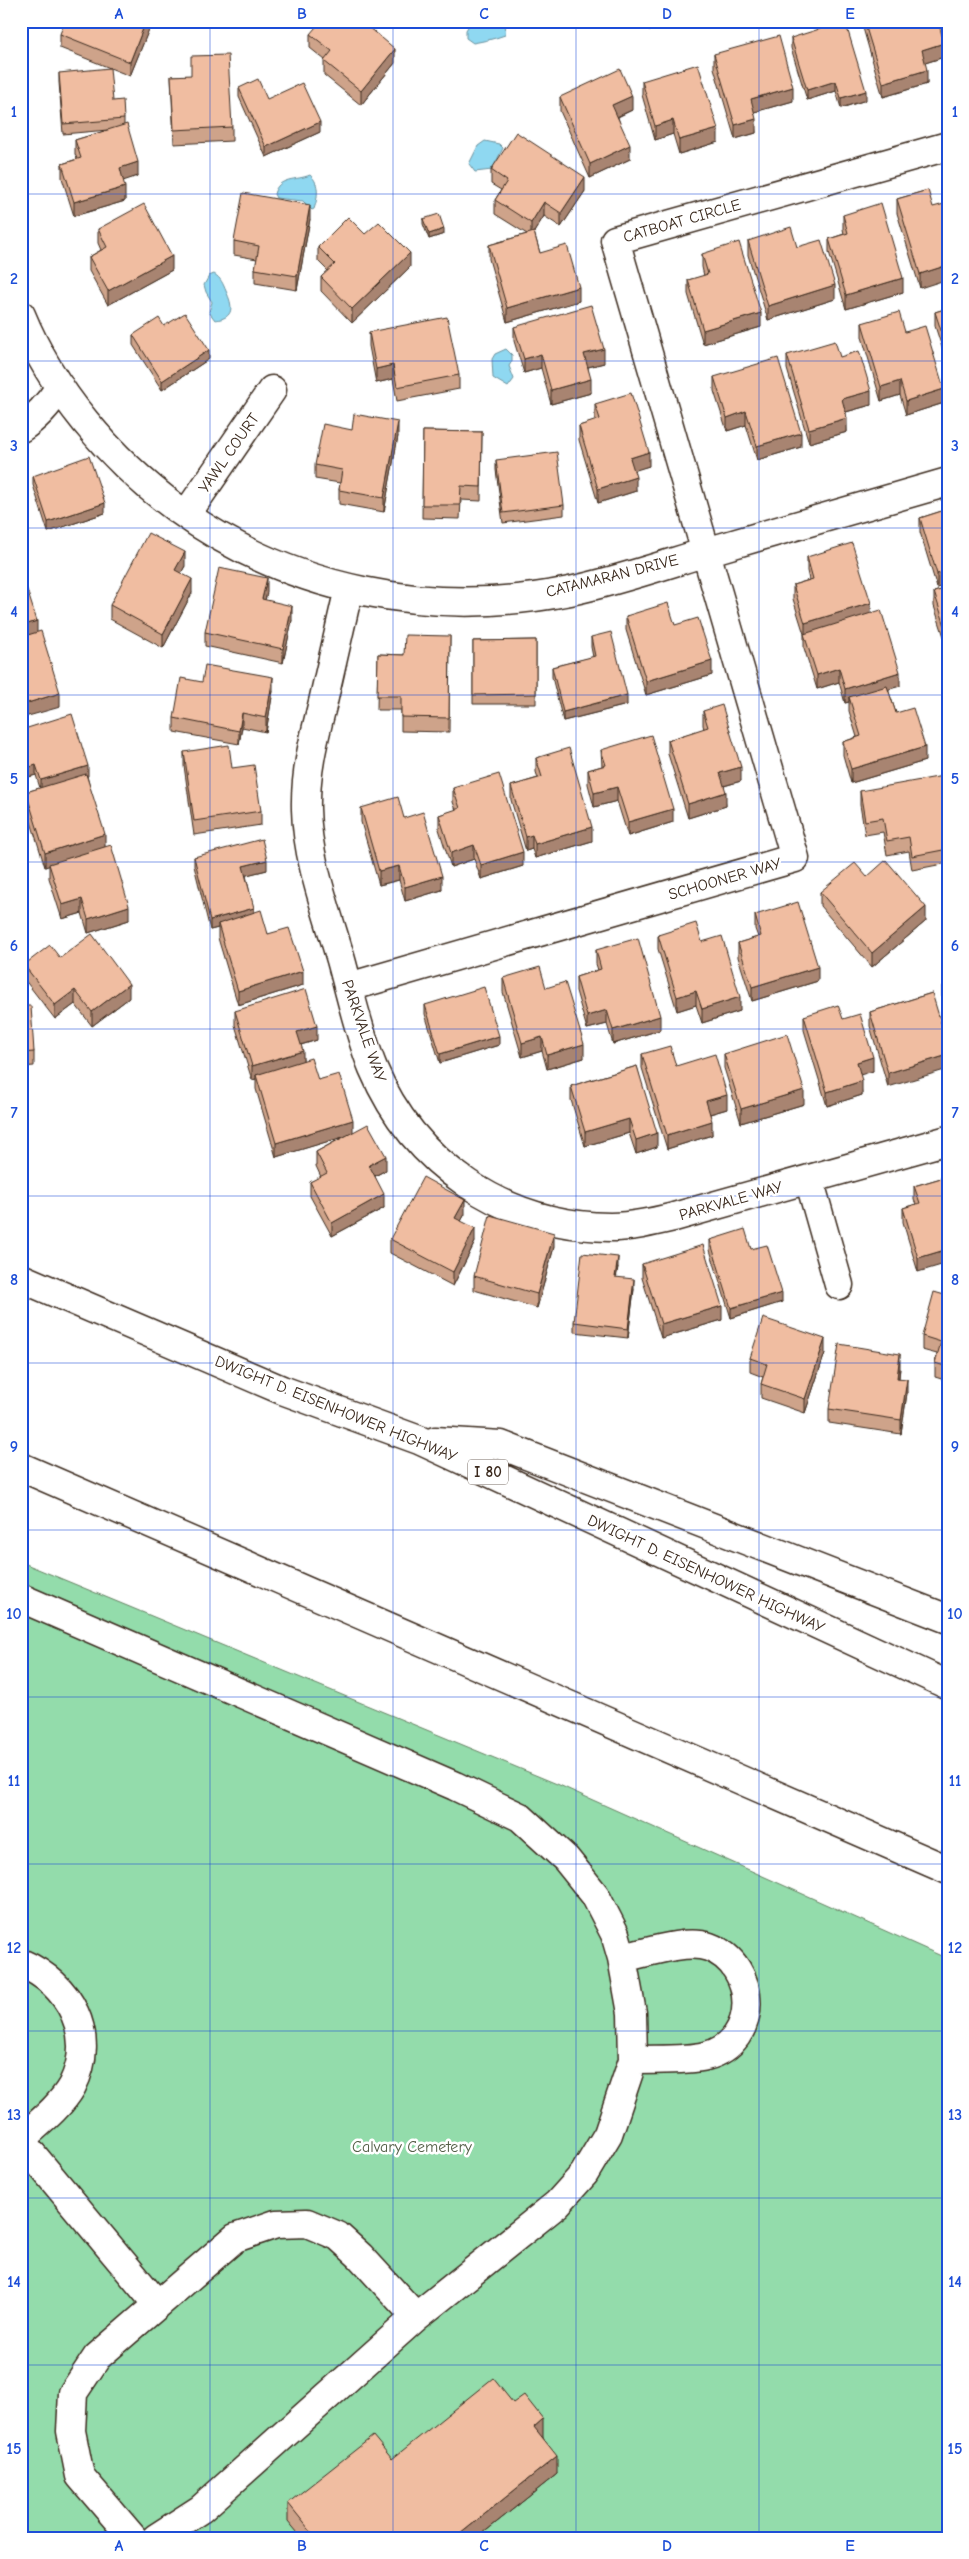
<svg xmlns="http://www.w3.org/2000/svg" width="969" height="2559" viewBox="0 0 969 2559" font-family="'Comic Neue',sans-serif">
<rect width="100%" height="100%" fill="#fff"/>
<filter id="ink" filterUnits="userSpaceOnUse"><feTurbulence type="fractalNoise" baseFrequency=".02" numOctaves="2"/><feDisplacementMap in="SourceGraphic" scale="10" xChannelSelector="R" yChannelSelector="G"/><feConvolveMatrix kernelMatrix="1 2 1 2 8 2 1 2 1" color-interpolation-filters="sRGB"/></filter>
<g filter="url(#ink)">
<path fill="#93dcab" stroke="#678364" d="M21,1562L557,1784L948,1959V2538H21Z"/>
<path fill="#8fd8f1" stroke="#6d929d" d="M486,21H506L505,35C494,39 484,41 473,43L466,38V30L471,22L480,25Z
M485,141L499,144L503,148L492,170L475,172L469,164L478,146Z
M310,175C320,183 318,198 314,209L312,210L303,201L276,198L274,194C279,176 296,181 310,175Z
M214,274C221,278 223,284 226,291C233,306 235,318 215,320L209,312L212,302L206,292L204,285L209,276Z
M506,349L512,355V361L509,366L514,379L508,387L493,378L492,359L495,354Z"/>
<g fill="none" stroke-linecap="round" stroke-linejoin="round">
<g stroke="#3b2a1e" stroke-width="31">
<path id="minor" d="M21,315C52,391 110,459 176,508C289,591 432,619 570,591C618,581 666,564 713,550C791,527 869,505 948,482
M21,428C38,417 49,404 60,387
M186,515L272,390
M349,588C340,626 332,664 323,702C314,738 305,772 306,809C307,860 327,911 341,960C351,996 359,1034 373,1068C414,1165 505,1226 610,1227C632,1227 653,1222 674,1217L948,1140
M349,987L795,858L615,240L948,146
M809,1179L839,1285
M21,1598L455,1786L520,1817L566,1859L595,1895L615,1934L622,1958L632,2013L633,2060L608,2134L584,2174L557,2204L416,2317L201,2509L156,2538
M622,1958C646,1953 686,1939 709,1947C758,1965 761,2042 706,2056C687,2061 654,2059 633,2060
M21,1963C70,1984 98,2035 72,2086C60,2107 39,2123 21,2139
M21,2141L157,2304
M133,2538L80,2476L71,2431L73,2393L97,2357L235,2238L276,2224L307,2223L338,2236L360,2256L416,2317"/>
</g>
<g stroke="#3b2a1e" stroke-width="31">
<path id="highway" d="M21,1278L282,1390L419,1440L948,1685
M435,1441L501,1445L948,1619
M21,1467L948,1870"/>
</g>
<use href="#minor" stroke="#fff" stroke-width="28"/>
<use href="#highway" stroke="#fff" stroke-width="28"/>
</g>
<path fill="#cea38a" stroke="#3b2a1e" d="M152,21L130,76L60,48V34Z
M373,21H389L387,26Z
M646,21H678L649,30Z
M861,21H938L944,57L925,63L927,84L883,97Z
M942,21H948V39Z
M310,34L395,63L361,105L324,75V61L325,60L310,48Z
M791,38L866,100L841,108L836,91L807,100L791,48Z
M714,54L793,101L754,112L756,133L735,139L714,68Z
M59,73L113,101L124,119V125L138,176L123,180L125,201L74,216L62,178V164L77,159L75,154V140L108,130L63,134L59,82Z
M171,76H191L232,127V141L174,144Z
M642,81L718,142L679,154L673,134L655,140L642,95Z
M239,88L320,132L266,157L239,97Z
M560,97L632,110L618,117L630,159L590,178L560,111Z
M491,170L585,191L561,227L544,216L534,232L540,253L579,301L507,322L489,259V245L527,234L495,214V200L501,190L491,184Z
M928,190L920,288L897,213V199Z
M843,215L903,292L846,309L829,252V239L844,234L843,229Z
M310,219L297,290L255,283V269L257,259L234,255V241Z
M423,219L444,234L429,239L423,224Z
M98,229L172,270L108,305L89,271V257L101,250L98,243Z
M365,234L410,267L352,323L321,291V277L328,271L318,261V247Z
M748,241L797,247L835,299L768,320L748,255Z
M702,254L761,327L703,344L688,294V280L704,276L702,267Z
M948,308V366L935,326V312Z
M862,323L905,332L944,403L906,415L900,395L881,401L862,337Z
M164,326L209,359L162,390L133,345V335Z
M514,327L604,363L588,367L591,393L551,404L541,368L524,373L514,341Z
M369,332L459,375V389L397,401L393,379L376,383L369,346Z
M787,355L840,357L871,405L846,412L847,432L809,443L787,369Z
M714,377L801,447L757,460L746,425L727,431L714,391Z
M595,404L649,466L633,470L636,491L598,503L579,440V426L596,421L595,418Z
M352,430L398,436L384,512L339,504V490L340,483L315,479V465Z
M423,431L482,432L481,501L461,500L460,519L422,518Z
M496,460L564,505V515L503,523L496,470Z
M33,476L105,513L48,532L33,485Z
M948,509V585L937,588L920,532V518Z
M807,557L871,613L900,686L888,689L896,713L925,761L851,783L843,755V742L857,737L849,711V702L845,703L839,682L817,689L804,648V634L793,599V585L809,580L807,571Z
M185,566L181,573L192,593L163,648L110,619V605Z
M948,588V649L934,606V592Z
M267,592L265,600L292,620L283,663L205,646V632Z
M626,616L675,625L712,675L646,695L626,630Z
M450,636L449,732L401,731V710H377L378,654L404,655Z
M591,637L627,705L563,721L552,677V667L593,657L591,647Z
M536,640V704H473V641Z
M202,682L273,691L266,732L242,727L239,744L174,732V718Z
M703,711L741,781L724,786L726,806L688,818L668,754V740L704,729L703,725Z
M21,730L88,776H87L105,847L129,920L88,933L82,913L62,919L49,878V865L45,867L26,806V792L40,788L36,775L21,779Z
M601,750L673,822L628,836L617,801L594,807L588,784V770L602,766Z
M184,752L232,768L261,811V825L194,835L184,766Z
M536,758L592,841L535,858L532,849L526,851L511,800V786L538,778L536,772Z
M453,788L523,866L481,879L474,859L451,867L439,829V815L456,810L453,802Z
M860,791L948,804V863L912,870L909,851L887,855L883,832L865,835L860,805Z
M361,808L404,818L442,890L405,901L399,880L379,885L361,822Z
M194,857L267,870L246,875L254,913L303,985L238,1005L218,938V928L210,930L194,866Z
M867,877L926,921L872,967L820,906V892Z
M755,915L818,981L752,1001L738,957V943L758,937L755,929Z
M658,935L702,942L740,1011L702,1023L696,1005L677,1011L658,949Z
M596,950L660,1030L613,1044L607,1024L587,1029L576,991V977L598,970L596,964Z
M60,958L129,998L92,1026L75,1004L55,1019L24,979V965Z
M503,978L546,988L584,1058L547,1069L542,1051L522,1057L503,992Z
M948,984V1020L942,1000V986Z
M932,993L888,1087L870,1026V1012Z
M425,1005L499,1045L440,1063L425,1014Z
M21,1006L34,1052V1066L21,1067Z
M235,1011L317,1040L301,1045L303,1060L318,1080L353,1132L386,1170L375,1176L384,1208L332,1236L310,1196V1182L321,1177L316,1166V1152L345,1136L276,1157L256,1089V1079L252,1080L235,1025Z
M804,1016L843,1019L873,1071L860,1074L862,1095L827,1106L804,1030Z
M642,1054L676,1066L727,1109L710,1114L712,1135L667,1149L642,1068Z
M724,1054L804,1104L741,1123L724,1068Z
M637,1066L657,1147L636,1154L629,1133L585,1146L571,1100V1086Z
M948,1176L918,1272L903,1222V1208L916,1204L914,1200V1186Z
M465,1214L461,1221L475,1242L453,1286L390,1253V1239Z
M710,1240L751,1249L782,1302L731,1318L710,1250Z
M554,1247L537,1308L474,1290V1276Z
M642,1264L722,1320L661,1338L642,1278Z
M618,1267L616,1277L634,1289L628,1338L574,1332V1322Z
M948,1296V1381L935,1377V1363L937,1354L922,1350V1336Z
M825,1353L805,1413L761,1398V1384L763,1377L750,1372V1358Z
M900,1368L899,1378L907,1393L901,1434L829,1423V1409Z
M513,2403L543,2437L557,2474L477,2538H302L288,2521V2503L392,2459Z"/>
<path fill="#a88471" stroke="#3b2a1e" d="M146,21H152V22L130,76V62Z
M649,21H678L649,30Z
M944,43V57L922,64V50Z
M395,49V63L361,105V91Z
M927,70V84L883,97V83Z
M836,81V91L807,100V90Z
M793,87V101L751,113V99Z
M866,91V100L841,108V98Z
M632,96V110L612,119V105Z
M756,119V133L735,139V125Z
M673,120V134L655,140V126Z
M320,122V132L266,157V147Z
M718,129V142L679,154V140Z
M630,145V159L590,178V164Z
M138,162V176L120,182V168Z
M585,177V191L561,227V213Z
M125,187V201L74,216V202Z
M544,202V216L531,237V223Z
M310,205V219L297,290V276Z
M444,229V234L429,239V234Z
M410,253V267L352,323V309Z
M172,256V270L108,305V291Z
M948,265V279L920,288V274Z
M903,278V292L846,309V295Z
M835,285V299L768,320V306Z
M579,287V301L507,322V308Z
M761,313V327L703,344V330Z
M604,349V363L584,368V354Z
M209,350V359L162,390V381Z
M541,354V368L524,373V359Z
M393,365V379L376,383V369Z
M591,379V393L551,404V390Z
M900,381V395L881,401V387Z
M944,389V403L906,415V401Z
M871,391V405L842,413V399Z
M746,411V425L727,431V418Z
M847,418V432L809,443V429Z
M398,422V436L384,512V498Z
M801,433V447L757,460V446Z
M649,452V466L630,472V458Z
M636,477V491L598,503V489Z
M105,503V513L48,532V522Z
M185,552V566L175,584V570Z
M948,571V585L937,588V574Z
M267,578V592L262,613V599Z
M192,579V593L163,648V634Z
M871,603V617L805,637V623Z
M292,606V620L283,663V649Z
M37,621V635L21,640V626Z
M712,661V675L646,695V681Z
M839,668V682L817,689V675Z
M900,672V686L850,701L849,697V702L845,703V689Z
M273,677V691L266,732V718Z
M60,693V707L21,718V705Z
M627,695V705L563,721V712Z
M242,713V727L239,744V731Z
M925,747V761L851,783V769Z
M36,765V775L21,779V770Z
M88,766V776L41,790V780Z
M741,767V781L720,787V773Z
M617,787V801L594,807V793Z
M726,792V806L688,818V804Z
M673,809V822L628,836V822Z
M592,827V841L535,858V844Z
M105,834V848L45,867V853Z
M532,835V849L526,851V837Z
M474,845V859L451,867V853Z
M523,852V866L481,879V865Z
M267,860V870L243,876V866Z
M399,866V880L379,885V871Z
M442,876V890L405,901V887Z
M82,899V913L62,919V905Z
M129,906V920L88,933V919Z
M926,907V921L872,967V953Z
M254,908V918L218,924V928L210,930V920Z
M818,967V981L752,1001V987Z
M303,971V985L238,1005V991Z
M129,984V998L92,1026V1012Z
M75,990V1004L55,1019V1005Z
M696,991V1005L677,1011V997Z
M740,997V1011L702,1023V1009Z
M607,1010V1024L587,1029V1016Z
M660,1016V1030L613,1044V1030Z
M317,1026V1040L297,1046V1032Z
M499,1036V1045L440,1063V1054Z
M542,1037V1051L522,1057V1043Z
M584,1044V1058L547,1069V1055Z
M303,1051V1065L256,1075V1079L252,1080V1066Z
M948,1055V1069L888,1087V1073Z
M873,1057V1071L857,1076V1062Z
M862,1081V1095L827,1106V1092Z
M804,1090V1104L741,1123V1109Z
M727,1095V1109L706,1115V1101Z
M629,1119V1133L585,1146V1132Z
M353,1120V1134L276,1157V1143Z
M712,1121V1135L667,1149V1135Z
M657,1133V1147L636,1154V1140Z
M386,1156V1170L369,1179V1165Z
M384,1194V1208L332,1236V1223Z
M465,1200V1214L455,1232V1218Z
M475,1228V1242L453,1286V1272Z
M554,1233V1247L537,1308V1294Z
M948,1249V1263L918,1272V1258Z
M618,1257V1267L615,1286V1277Z
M634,1279V1289L628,1338V1329Z
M782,1293V1302L731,1318V1308Z
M722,1306V1320L661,1338V1324Z
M825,1339V1353L805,1413V1399Z
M900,1354V1368L897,1392V1378Z
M907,1379V1393L901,1434V1420Z
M543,2419V2437L534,2444V2427Z
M557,2456V2474L477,2538H455Z"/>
<path fill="#f0bda1" stroke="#3b2a1e" d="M65,21H146L130,62L60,34Z
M321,21H362L395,49L361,91L324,61L332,51L310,34Z
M845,21L866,91L841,98L836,81L807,90L791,38Z
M864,21H938L944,43L922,50L927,70L883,83Z
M779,36L793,87L751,99L756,119L735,125L714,54Z
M228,55L232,127L174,130L171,76L191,75V56Z
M698,64L718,129L679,140L673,120L655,126L642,81Z
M110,68L113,101L123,100L124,119L63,124L59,73Z
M620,69L632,96L612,105L630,145L590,164L560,97Z
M258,79L267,99L302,83L320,122L266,147L239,88Z
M127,124L138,162L120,168L125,187L74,202L62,164L81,158L75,140Z
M516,132L585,177L561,213L544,202L531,223L495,200L507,181L491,170Z
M928,190L933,207L948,203V265L920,274L897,199Z
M243,193L310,205L297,276L255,269L259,246L234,241Z
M881,203L903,278L846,295L829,239L848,233L843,215Z
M144,204L172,256L108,291L89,257L107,247L98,229Z
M439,214L444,229L429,234L423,219Z
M348,217L365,234L379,222L410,253L352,309L321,277L335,264L318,247Z
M791,227L797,247L821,240L835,285L768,306L748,241Z
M534,232L540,253L567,245L579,287L507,308L489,245Z
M739,242L761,313L703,330L688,280L708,274L702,254Z
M591,305L604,349L584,354L591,379L551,390L541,354L524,359L514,327Z
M948,308V352L935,312Z
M899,312L905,332L925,326L944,389L906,401L900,381L881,387L862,323Z
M185,313L209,350L162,381L133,335L159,318L164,326Z
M447,317L459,375L397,387L393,365L376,369L369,332Z
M835,341L840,357L859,351L871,391L842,399L847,418L809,429L787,355Z
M778,358L801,433L757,446L746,411L727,418L714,377Z
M631,393L649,452L630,458L636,477L598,489L579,426L600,419L595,404Z
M354,414L398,422L384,498L339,490L342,470L315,465L323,424L352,430Z
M423,431L482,432L481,487L461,486L460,505H422Z
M557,452L564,505L503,513L496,460Z
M89,456L105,503L48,522L33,476Z
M948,509V571L937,574L920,518Z
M148,533L185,552L175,570L192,579L163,634L110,605Z
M852,543L871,603L805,623L793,585L813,579L807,557Z
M219,568L267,578L262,599L292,606L283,649L205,632Z
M21,571L37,621L21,626Z
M948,588V635L934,592Z
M668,603L675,625L698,618L712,661L646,681L626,616Z
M881,610L900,672L845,689L839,668L817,675L804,634Z
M41,631L60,693L21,705V637Z
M611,632L627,695L563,712L552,667L595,656L591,637Z
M405,635L450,636L449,718L401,717V696H377L378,654L404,655Z
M536,640V694L473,695V641Z
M205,665L273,677L266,718L242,713L239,731L174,718L181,678L202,682Z
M887,686L896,713L913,708L925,747L851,769L843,742L861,736L849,697Z
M722,705L741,767L720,773L726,792L688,804L668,740L708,727L703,711Z
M72,714L88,766L41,780L36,765L21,770V730Z
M651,735L673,809L628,822L617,787L594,793L588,770L606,765L601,750Z
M229,745L232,768L254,765L261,811L194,821L184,752Z
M569,748L592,827L535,844L532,835L526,837L511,786L542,777L536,758Z
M86,774L105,834L45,853L26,792Z
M499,774L523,852L481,865L474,845L451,853L439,815L460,808L453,788Z
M943,776L948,804V849L912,856L909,837L887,841L883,818L865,821L860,791Z
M398,797L404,818L423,812L442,876L405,887L399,866L379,871L361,808Z
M262,839L267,860L243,866L254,908L210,920L194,857Z
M111,845L129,906L88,919L82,899L62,905L49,864Z
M886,860L926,907L872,953L820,892L855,863L867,877Z
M798,902L818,967L752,987L738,943L761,936L755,915Z
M261,910L268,934L289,928L303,971L238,991L218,924Z
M696,923L702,942L722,936L740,997L702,1009L696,991L677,997L658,935Z
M92,934L129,984L92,1012L75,990L55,1005L24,965L50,945L60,958Z
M638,938L660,1016L613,1030L607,1010L587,1016L576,977L601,969L596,950Z
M540,967L546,988L565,982L584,1044L547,1055L542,1037L522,1043L503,978Z
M948,984V1006L942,986Z
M484,987L499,1036L440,1054L425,1005Z
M306,989L317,1026L297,1032L303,1051L252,1066L235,1011Z
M932,993L948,1046V1055L888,1073L870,1012Z
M838,1005L843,1019L860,1014L873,1057L857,1062L862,1081L827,1092L804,1016Z
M21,1006H31L34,1052L21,1053Z
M787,1034L804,1090L741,1109L724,1054Z
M670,1046L676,1066L715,1054L727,1095L706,1101L712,1121L667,1135L642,1054Z
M311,1058L318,1080L339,1074L353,1120L276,1143L256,1075Z
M637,1066L657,1133L636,1140L629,1119L585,1132L571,1086Z
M368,1124L386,1156L369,1165L384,1194L332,1223L310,1182L327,1173L316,1152Z
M948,1176V1249L918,1258L903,1208L920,1203L914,1186Z
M423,1177L465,1200L455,1218L475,1228L453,1272L390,1239Z
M490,1215L554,1233L537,1294L474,1276Z
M745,1229L751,1249L767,1245L782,1293L731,1308L710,1240Z
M703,1245L722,1306L661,1324L642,1264Z
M582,1253L618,1257L615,1277L634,1279L628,1329L574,1322Z
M934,1292L948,1296V1367L935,1363L941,1342L922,1336Z
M763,1318L825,1339L805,1399L761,1384L767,1364L750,1358Z
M839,1344L900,1354L897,1378L907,1379L901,1420L829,1409Z
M493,2378L513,2403L524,2395L543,2419L534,2427L557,2456L455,2538H316L288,2503L373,2436L392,2459Z"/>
</g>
<path fill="none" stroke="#1d4ed8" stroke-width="1" stroke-opacity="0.55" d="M210,21V2538M393,21V2538M576,21V2538M759,21V2538M21,194H948M21,361H948M21,528H948M21,695H948M21,862H948M21,1029H948M21,1196H948M21,1363H948M21,1530H948M21,1697H948M21,1864H948M21,2031H948M21,2198H948M21,2365H948"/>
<g text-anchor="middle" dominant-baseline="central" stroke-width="5" stroke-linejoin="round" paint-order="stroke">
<rect fill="#fff" stroke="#766a62" stroke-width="1" x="468" y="1459.5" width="40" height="25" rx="4"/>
<g font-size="15" font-weight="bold" fill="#3b2a1e">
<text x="488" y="1472">I 80</text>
</g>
<g font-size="16" fill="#3b2a1e" stroke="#fff">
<text transform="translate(682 221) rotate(-16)">CATBOAT CIRCLE</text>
<text transform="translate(229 453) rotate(-55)">YAWL COURT</text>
<text transform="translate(612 576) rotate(-14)">CATAMARAN DRIVE</text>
<text transform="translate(725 879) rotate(-16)">SCHOONER WAY</text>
<text transform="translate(364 1031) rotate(71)">PARKVALE WAY</text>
<text transform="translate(731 1201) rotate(-16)">PARKVALE WAY</text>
<text transform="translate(336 1409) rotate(22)">DWIGHT D. EISENHOWER HIGHWAY</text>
<text transform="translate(706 1574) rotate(25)">DWIGHT D. EISENHOWER HIGHWAY</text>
</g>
<g font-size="16" fill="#555f48" stroke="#fff">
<text x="412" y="2147">Calvary Cemetery</text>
</g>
</g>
<rect width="969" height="2559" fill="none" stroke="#fff" stroke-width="55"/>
<rect x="28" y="28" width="914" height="2504" fill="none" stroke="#1d4ed8" stroke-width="2"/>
<g font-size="16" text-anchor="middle" font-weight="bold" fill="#1d4ed8">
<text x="119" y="19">A</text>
<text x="302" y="19">B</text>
<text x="484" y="19">C</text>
<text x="667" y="19">D</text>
<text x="850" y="19">E</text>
<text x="14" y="117">1</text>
<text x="955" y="117">1</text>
<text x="14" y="284">2</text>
<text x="955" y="284">2</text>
<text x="14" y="451">3</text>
<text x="955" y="451">3</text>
<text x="14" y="617">4</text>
<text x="955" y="617">4</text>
<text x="14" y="784">5</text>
<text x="955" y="784">5</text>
<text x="14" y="951">6</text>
<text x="955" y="951">6</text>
<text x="14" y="1118">7</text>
<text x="955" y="1118">7</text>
<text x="14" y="1285">8</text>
<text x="955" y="1285">8</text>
<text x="14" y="1452">9</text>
<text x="955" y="1452">9</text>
<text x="14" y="1619">10</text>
<text x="955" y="1619">10</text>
<text x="14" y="1786">11</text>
<text x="955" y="1786">11</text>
<text x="14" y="1953">12</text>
<text x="955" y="1953">12</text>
<text x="14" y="2120">13</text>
<text x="955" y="2120">13</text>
<text x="14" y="2287">14</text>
<text x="955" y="2287">14</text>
<text x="14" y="2454">15</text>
<text x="955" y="2454">15</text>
<text x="119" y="2551">A</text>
<text x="302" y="2551">B</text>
<text x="484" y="2551">C</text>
<text x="667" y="2551">D</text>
<text x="850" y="2551">E</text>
</g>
</svg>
